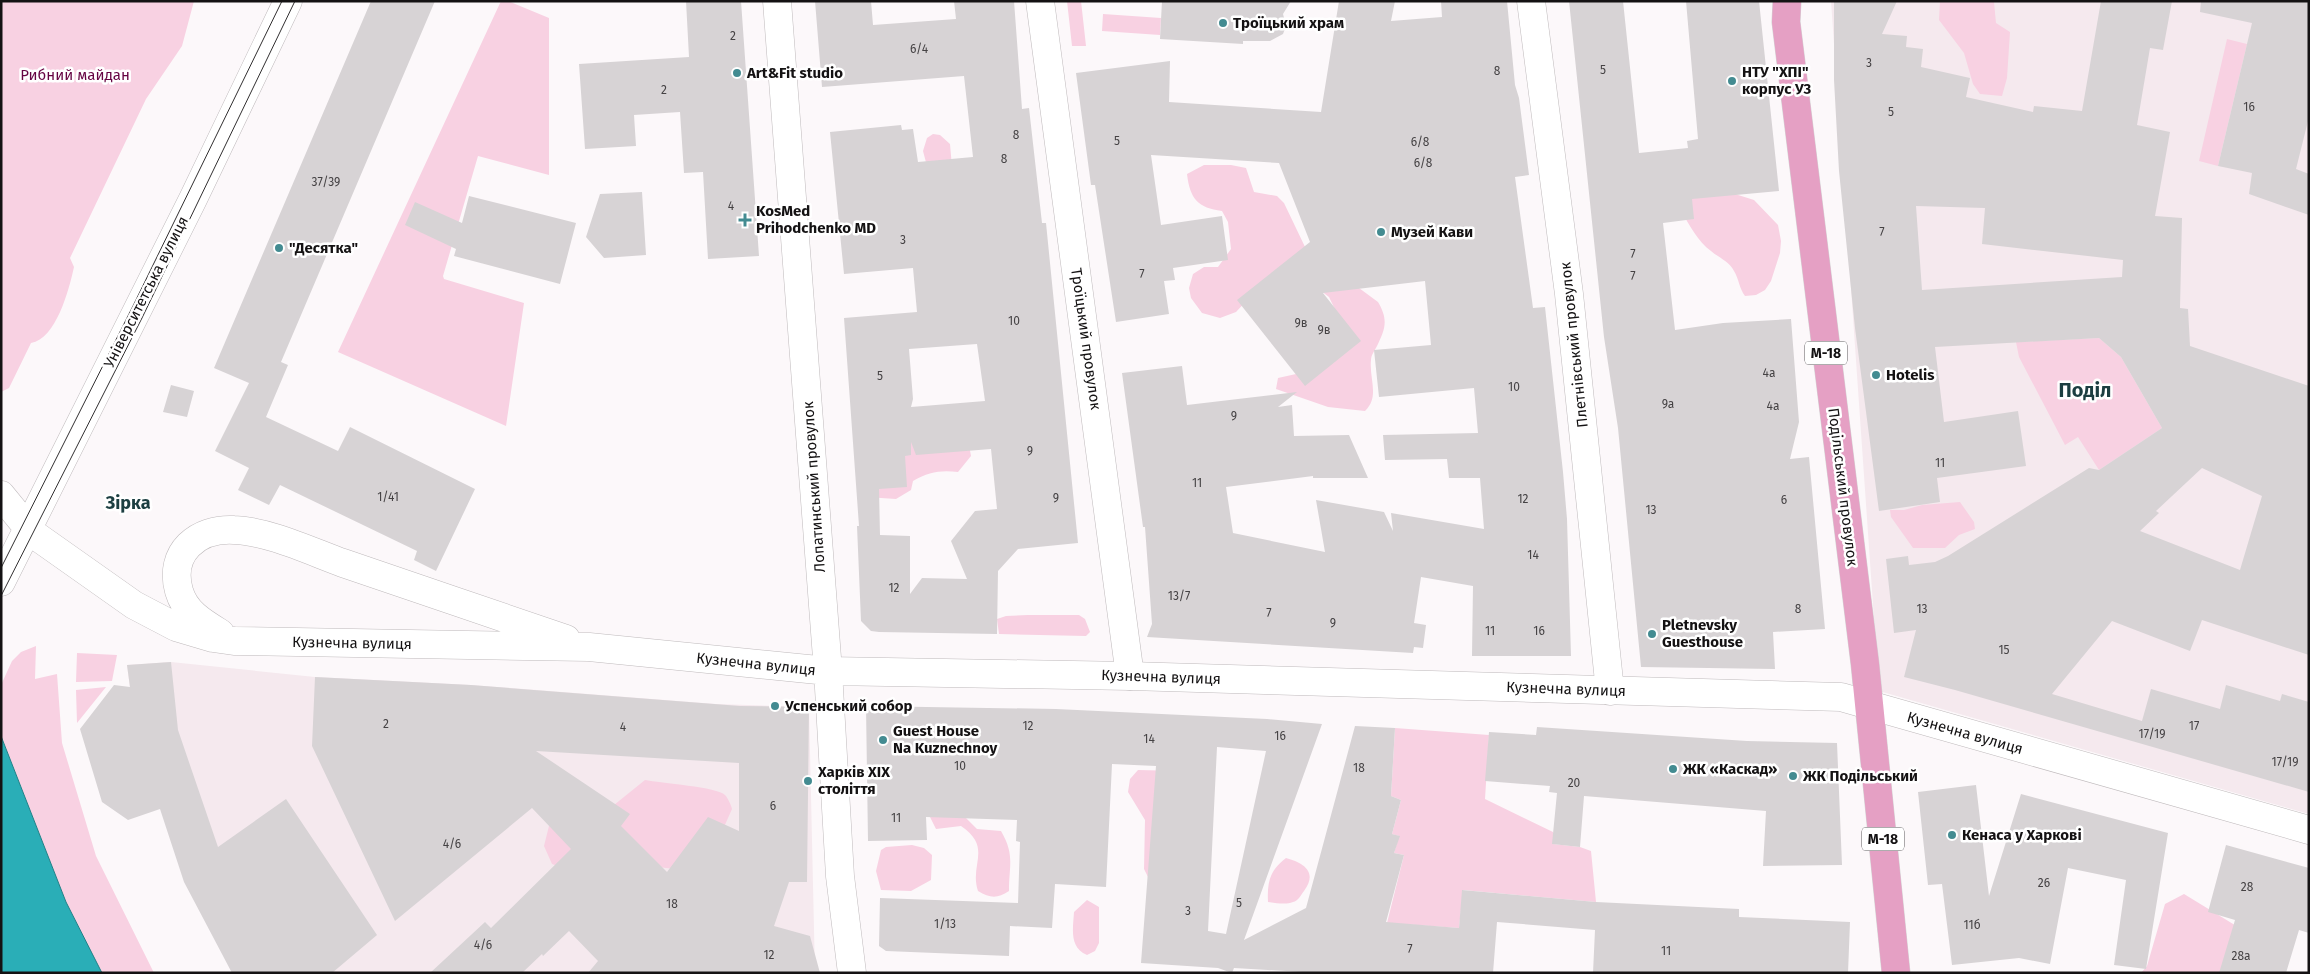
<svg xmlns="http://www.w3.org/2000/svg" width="2310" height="974" viewBox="0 0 2310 974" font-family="'Fira Sans',sans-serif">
<rect width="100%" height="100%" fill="#fcf8fa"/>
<path fill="#f5e9ee" d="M1831,1H2309V814L1879,691Z
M171,662L315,677L471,685L716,704L809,707L815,973H232L136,736L127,665Z"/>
<path fill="#f8d1e2" d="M1,1H194L182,46L146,99L70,258L74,267C69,290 56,339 31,343L9,388L1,392Z
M501,1H508L549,18V175L478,156L443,276L444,279L524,303L506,426L338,352Z
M1067,1H1081L1086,46H1072Z
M1940,1L1994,2L1996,23L2010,32L2007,78L2002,96L1980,94L1973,84L1964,53L1939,20Z
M1103,14L1161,18L1160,35L1102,31Z
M2227,39L2247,44L2218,166L2199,161Z
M933,134L940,135L950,144L952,167L928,170L923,151L927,138Z
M1204,165H1231L1246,168L1254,192L1277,196L1284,203L1306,249L1378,302C1388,319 1386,328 1377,346C1375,350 1371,355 1371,360C1369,379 1380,397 1365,411L1328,407L1276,389L1278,378L1305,372L1345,330L1329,297L1292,269L1250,297L1236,312L1220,318L1202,313L1191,298L1189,288L1193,274L1204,267H1218L1231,249L1228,222L1222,211C1198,208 1190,199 1187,174Z
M1735,194L1754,200L1778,225L1781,241L1780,253L1771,281L1765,290L1756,295L1745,296C1739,288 1739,279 1734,271C1729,261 1719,258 1711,251C1698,242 1689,224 1681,211L1684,199Z
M2099,338L2121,357L2162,428L2099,470L2078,437L2065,445L2019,357L2016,342Z
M888,433L969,445L971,456L958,472C940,470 929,472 913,481L911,490L896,499L866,497Z
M1960,502L1974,522L1975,529L1959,535L1945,548H1913L1891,517L1890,510H1904L1922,505Z
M1028,615H1079L1085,619L1090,632L1086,636L999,634L997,619L1006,616Z
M36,646L35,679L57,674L62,743L96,856L154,973H102L66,902L1,735V685L12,661L21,652Z
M77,653L117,655L112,681L76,682Z
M106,687L77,723L76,690Z
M1395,728L1489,735L1485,799L1553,832V844L1580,847L1591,851L1596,902L1463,890L1459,928L1387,923L1404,855L1394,853L1399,836L1392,834L1401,800L1391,796Z
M1138,770L1181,771L1150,881L1144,869L1145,820L1128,792L1130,779Z
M645,780C660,783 718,787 725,795C728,798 731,805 732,809L716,845L675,869L623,863L560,867L552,864L544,846L551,818L614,805Z
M963,815L977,829L1001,831C1015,855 1009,865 1009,891C997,899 990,898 978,891C969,864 993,848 961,826L936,829L930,817Z
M912,845L924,848L932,855L931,880L911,891L881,890L876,871L881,850L886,847Z
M1286,858C1304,863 1318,872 1304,891C1301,895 1298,901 1293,902C1286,905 1276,903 1268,902C1267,882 1270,870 1286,858Z
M2184,894L2238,927L2224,973H2141L2147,966L2165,904Z
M1087,900L1099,907V943L1095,951L1087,955C1069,947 1073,929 1074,912Z"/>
<path fill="#2aaeb7" stroke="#237f86" d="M1,736L66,902L102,973H1Z"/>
<path fill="#d7d3d5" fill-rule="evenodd" d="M371,1H435L281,362L288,365L266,417L338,451L350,427L475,489L436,571L414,560L417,551L280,485L269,505L238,490L249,468L215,451L249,383L214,368Z
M686,1H741L759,256L708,259L703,172L684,173L680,112L634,115L636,146L585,149L579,64L689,57Z
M815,1H871L873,25L956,19L954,1H1014L1022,109L1029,108L1042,223H1046L1078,543L1018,549L998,571L997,634L879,632L871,631L861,621L857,526H859L844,318L917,312L913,268L844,274L830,132L901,125L902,130L913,129L918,162L973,157L964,76L822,87ZM977,344L985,401L911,407L913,399L909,349ZM911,442L916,455L991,449L997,509L975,511L951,541L967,579L922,578L910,594V536L880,535L879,489L907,487L905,456L911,455Z
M1162,1H1291L1283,14L1286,26L1283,34L1270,41H1243V44L1160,39Z
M1339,1H1395L1391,21L1442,17L1441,1H1507L1515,85L1519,98L1529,175L1515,177L1533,308L1545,307L1563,472L1567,519L1571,656H1472L1473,586L1421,577L1414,623L1426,625L1423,648L1414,647L1413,653L1147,637L1152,624L1145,527H1143L1122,373L1182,366L1187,405L1297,392L1278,407L1292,405L1294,436L1349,435L1368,478H1313V476L1226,487L1233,533L1325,552L1316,500L1384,512L1393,531L1391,513L1484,529L1480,478H1449L1447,459L1385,460L1383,435L1478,433L1474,388L1379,397L1374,350L1431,345L1425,281L1323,293L1361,341L1305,386L1237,300L1310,242L1279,163L1151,155L1161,225L1222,216L1228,260L1173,268L1175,280L1164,281L1169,314L1116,322L1095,185H1091L1076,73L1170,61L1169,102L1321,112Z
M1569,1H1623L1639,153L1688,148L1687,141L1698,139L1686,1H1759L1779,191L1692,199L1694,219L1663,223L1675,330L1723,323L1791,319L1799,422L1790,459L1809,457L1825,629L1773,632L1775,669L1641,667L1618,428L1604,337Z
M1834,1H1897L1882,34L1907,36L1906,47L1923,49L1921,67L1970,78L1966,97L2033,112L2034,106L2082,111L2101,1H2172L2163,50L2150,48L2137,125L2170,132L2155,216L2182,218L2180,308L2188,309L2190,346L2309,386V655L2202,620L2190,651L2112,621L2052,694L2142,721L2151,689L2220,709L2226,685L2280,701L2282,694L2309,702V792L1955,690L1904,677L1916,630L1894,633L1886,559L1908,556L1909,565L1935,562L1948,556L2089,468L2099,470L2162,428L2121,357L2099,338L1935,347L1944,422L2018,411L2026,466L1937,478L1940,502L1879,511L1855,328L1839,171L1834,80ZM1916,206L1985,208L1982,244L2123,260L2122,277L1922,290ZM2202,468L2262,496L2240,570L2140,531L2159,513L2156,511Z
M2201,1H2309V117L2296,169L2309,174V215L2249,194L2252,173L2218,166L2252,23L2200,12Z
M642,192L646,255L604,258L586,237L600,194Z
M469,196L576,223L560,284L454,256L456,249L405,225L415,202L462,223Z
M171,385L194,391L187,417L163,412Z
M171,662L178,730L218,847L286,799L377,935L332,973H232L184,882L160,809L128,820L102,802L80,729L114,685L130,687L127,665Z
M315,677L471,685L740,706L809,707L807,882H789L774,926L810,936L820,973H588L598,961L569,931L543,956L542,954L522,973H430L485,922L491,928L571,849L532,808L395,921L312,746ZM536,751L739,763V831L708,817L667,872L621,826L630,814Z
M866,706L1056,709L1267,719L1322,724L1244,940L1306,908L1355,726L1395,728L1391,796L1401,800L1392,834L1400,836L1394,853L1404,855L1386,922L1459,928L1462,890L1596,902L1739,909V917L1850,922L1848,973H1593L1595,930L1497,922L1493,973H1319L1234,968L1232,973L1218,968L1141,963L1156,766L1112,764L1106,887L1055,884L1052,928L1010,926L1009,956L886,951L879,946L880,898L1018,903L1020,842L1016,841L1017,820L926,817L927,840L868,841ZM1217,747L1266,751L1226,934L1208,931Z
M1537,727L1747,741L1837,743L1842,865L1763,866L1766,811L1584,796L1580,847L1552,844L1557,793L1549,792L1550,786L1485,781L1489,732L1536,735Z
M1976,785L1989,896L2021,794L2168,833L2146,969L2114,965L2126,880L2068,868L2050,964L2019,958L1952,965L1942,884L1928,885L1918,792Z
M2226,845L2309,868V933L2299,930L2286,973H2219L2235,920L2208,912Z"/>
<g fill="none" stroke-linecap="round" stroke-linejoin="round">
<g stroke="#bfbabc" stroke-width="29">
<path id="street" d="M777,1L828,671
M1040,1L1130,676
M1531,1L1569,294L1610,691
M1869,705L2309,830"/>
</g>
<g stroke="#bfbabc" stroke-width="29">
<path id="secondary" d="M1,495L32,533L134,605L176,627L213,638L234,641L589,647L828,671L1130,676L1841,697L1869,705
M1,582L193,199L288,1
M220,633C202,622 185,612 179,591C168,552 198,528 234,530C268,531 310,551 343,563C417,588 492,614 566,639
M828,671L840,876L852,973"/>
</g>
<g stroke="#d5d4d5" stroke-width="29">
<path id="primary" d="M1787,1L1786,22L1865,664L1896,973"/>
</g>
<use href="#street" stroke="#fff" stroke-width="28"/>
<use href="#secondary" stroke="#fff" stroke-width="28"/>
<use href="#primary" stroke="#e5a0c4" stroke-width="28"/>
<path stroke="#312f30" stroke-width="1" d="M1,568L133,306L282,1
M1,596L142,318L295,1"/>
</g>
<g fill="#438b91" stroke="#fff" stroke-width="2">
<circle cx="1223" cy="23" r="5"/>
<circle cx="737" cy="73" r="5"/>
<circle cx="1732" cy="81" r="5"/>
<path d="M742.5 212.5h5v5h5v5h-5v5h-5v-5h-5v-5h5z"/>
<circle cx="1381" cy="232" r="5"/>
<circle cx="279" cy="248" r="5"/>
<circle cx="1876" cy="375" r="5"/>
<circle cx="1652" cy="634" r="5"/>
<circle cx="775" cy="706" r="5"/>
<circle cx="883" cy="740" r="5"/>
<circle cx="1673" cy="769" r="5"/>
<circle cx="1793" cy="776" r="5"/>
<circle cx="808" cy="781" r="5"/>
<circle cx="1952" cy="835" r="5"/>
</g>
<g text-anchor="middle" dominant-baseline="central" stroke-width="5" stroke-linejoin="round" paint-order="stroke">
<g font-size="12" fill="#454244">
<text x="733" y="36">2</text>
<text x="919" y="49">6/4</text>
<text x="1869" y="63">3</text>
<text x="1603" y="70">5</text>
<text x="1497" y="71">8</text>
<text x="664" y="90">2</text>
<text x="2249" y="107">16</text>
<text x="1891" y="112">5</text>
<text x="1016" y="135">8</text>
<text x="1117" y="141">5</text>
<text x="1420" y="142">6/8</text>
<text x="1004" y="159">8</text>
<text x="1423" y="163">6/8</text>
<text x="326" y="182">37/39</text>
<text x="731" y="206">4</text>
<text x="1882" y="232">7</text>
<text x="903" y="240">3</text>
<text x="1633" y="254">7</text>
<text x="1142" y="274">7</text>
<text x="1633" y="276">7</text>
<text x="1014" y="321">10</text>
<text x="1301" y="323">9в</text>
<text x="1324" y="330">9в</text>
<text x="1769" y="373">4а</text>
<text x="880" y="376">5</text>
<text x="1514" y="387">10</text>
<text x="1668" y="404">9а</text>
<text x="1773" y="406">4а</text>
<text x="1234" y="416">9</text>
<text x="1030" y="451">9</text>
<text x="1940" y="463">11</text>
<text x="1197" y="483">11</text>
<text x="388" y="497">1/41</text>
<text x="1056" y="498">9</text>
<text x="1523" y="499">12</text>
<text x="1784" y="500">6</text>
<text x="1651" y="510">13</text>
<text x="1533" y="555">14</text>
<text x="894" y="588">12</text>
<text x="1179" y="596">13/7</text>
<text x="1798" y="609">8</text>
<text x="1922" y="609">13</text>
<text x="1269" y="613">7</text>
<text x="1333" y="623">9</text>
<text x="1490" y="631">11</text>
<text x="1539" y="631">16</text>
<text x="2004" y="650">15</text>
<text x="386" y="724">2</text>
<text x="1028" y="726">12</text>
<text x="2194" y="726">17</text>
<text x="623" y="727">4</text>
<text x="2152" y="734">17/19</text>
<text x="1280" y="736">16</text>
<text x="1149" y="739">14</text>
<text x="2285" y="762">17/19</text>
<text x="960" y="766">10</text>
<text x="1359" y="768">18</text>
<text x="1574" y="783">20</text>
<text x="773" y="806">6</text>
<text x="896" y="818">11</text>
<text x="452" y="844">4/6</text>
<text x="2044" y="883">26</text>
<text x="2247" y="887">28</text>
<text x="1239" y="903">5</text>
<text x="672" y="904">18</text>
<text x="1188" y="911">3</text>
<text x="945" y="924">1/13</text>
<text x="1972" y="925">11б</text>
<text x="483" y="945">4/6</text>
<text x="1410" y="949">7</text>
<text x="1666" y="951">11</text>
<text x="769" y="955">12</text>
<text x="2241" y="956">28а</text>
</g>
<g fill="#fff" stroke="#5a595a" stroke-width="1">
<rect x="1805" y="341.5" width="42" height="23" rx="4"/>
<rect x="1862" y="827.5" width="42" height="23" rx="4"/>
</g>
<g font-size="14" font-weight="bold" fill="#141213">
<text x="1826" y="353">М-18</text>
<text x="1883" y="839">М-18</text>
</g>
<g font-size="15" font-weight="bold" fill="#141213" stroke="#fff" text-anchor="start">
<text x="1233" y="23">Троїцький храм</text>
<text x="1742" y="72">НТУ "ХПІ"<tspan x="1742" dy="17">корпус У3</tspan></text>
<text x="747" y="73">Art&amp;Fit studio</text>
<text x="756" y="211">KosMed<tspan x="756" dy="17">Prihodchenko MD</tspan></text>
<text x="1391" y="232">Музей Кави</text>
<text x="289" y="248">"Десятка"</text>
<text x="1886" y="375">Hotelis</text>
<text x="1662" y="625">Pletnevsky<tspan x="1662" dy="17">Guesthouse</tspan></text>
<text x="785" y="706">Успенський собор</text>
<text x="893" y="731">Guest House<tspan x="893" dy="17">Na Kuznechnoy</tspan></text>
<text x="1683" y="769">ЖК «Каскад»</text>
<text x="818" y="772">Харків XIX<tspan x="818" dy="17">століття</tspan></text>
<text x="1803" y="776">ЖК Подільський</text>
<text x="1962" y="835">Кенаса у Харкові</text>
</g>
<g font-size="15" fill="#650342" stroke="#fff">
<text x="75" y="75">Рибний майдан</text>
</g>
<g font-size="15" fill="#141213" stroke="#fff">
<text transform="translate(146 292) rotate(-63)">Університетська вулиця</text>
<text transform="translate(1086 339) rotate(82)">Троїцький провулок</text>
<text transform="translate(1574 345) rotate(-96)">Плетнівський провулок</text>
<text transform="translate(814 487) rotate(-94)">Лопатинський провулок</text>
<text transform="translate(1843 487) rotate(83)">Подільський провулок</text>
<text transform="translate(352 643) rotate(1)">Кузнечна вулиця</text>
<text transform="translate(756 664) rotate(6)">Кузнечна вулиця</text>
<text transform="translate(1161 677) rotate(2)">Кузнечна вулиця</text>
<text transform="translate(1566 689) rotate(2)">Кузнечна вулиця</text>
<text transform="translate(1965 733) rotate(16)">Кузнечна вулиця</text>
</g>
<g font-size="18" font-weight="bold" fill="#1c3e41" stroke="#fff">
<text x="128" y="503">Зірка</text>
</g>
<g font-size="20" font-weight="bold" fill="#1c3e41" stroke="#fff">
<text x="2085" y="390">Поділ</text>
</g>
</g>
<rect width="2310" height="974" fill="none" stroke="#141213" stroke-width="5"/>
</svg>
